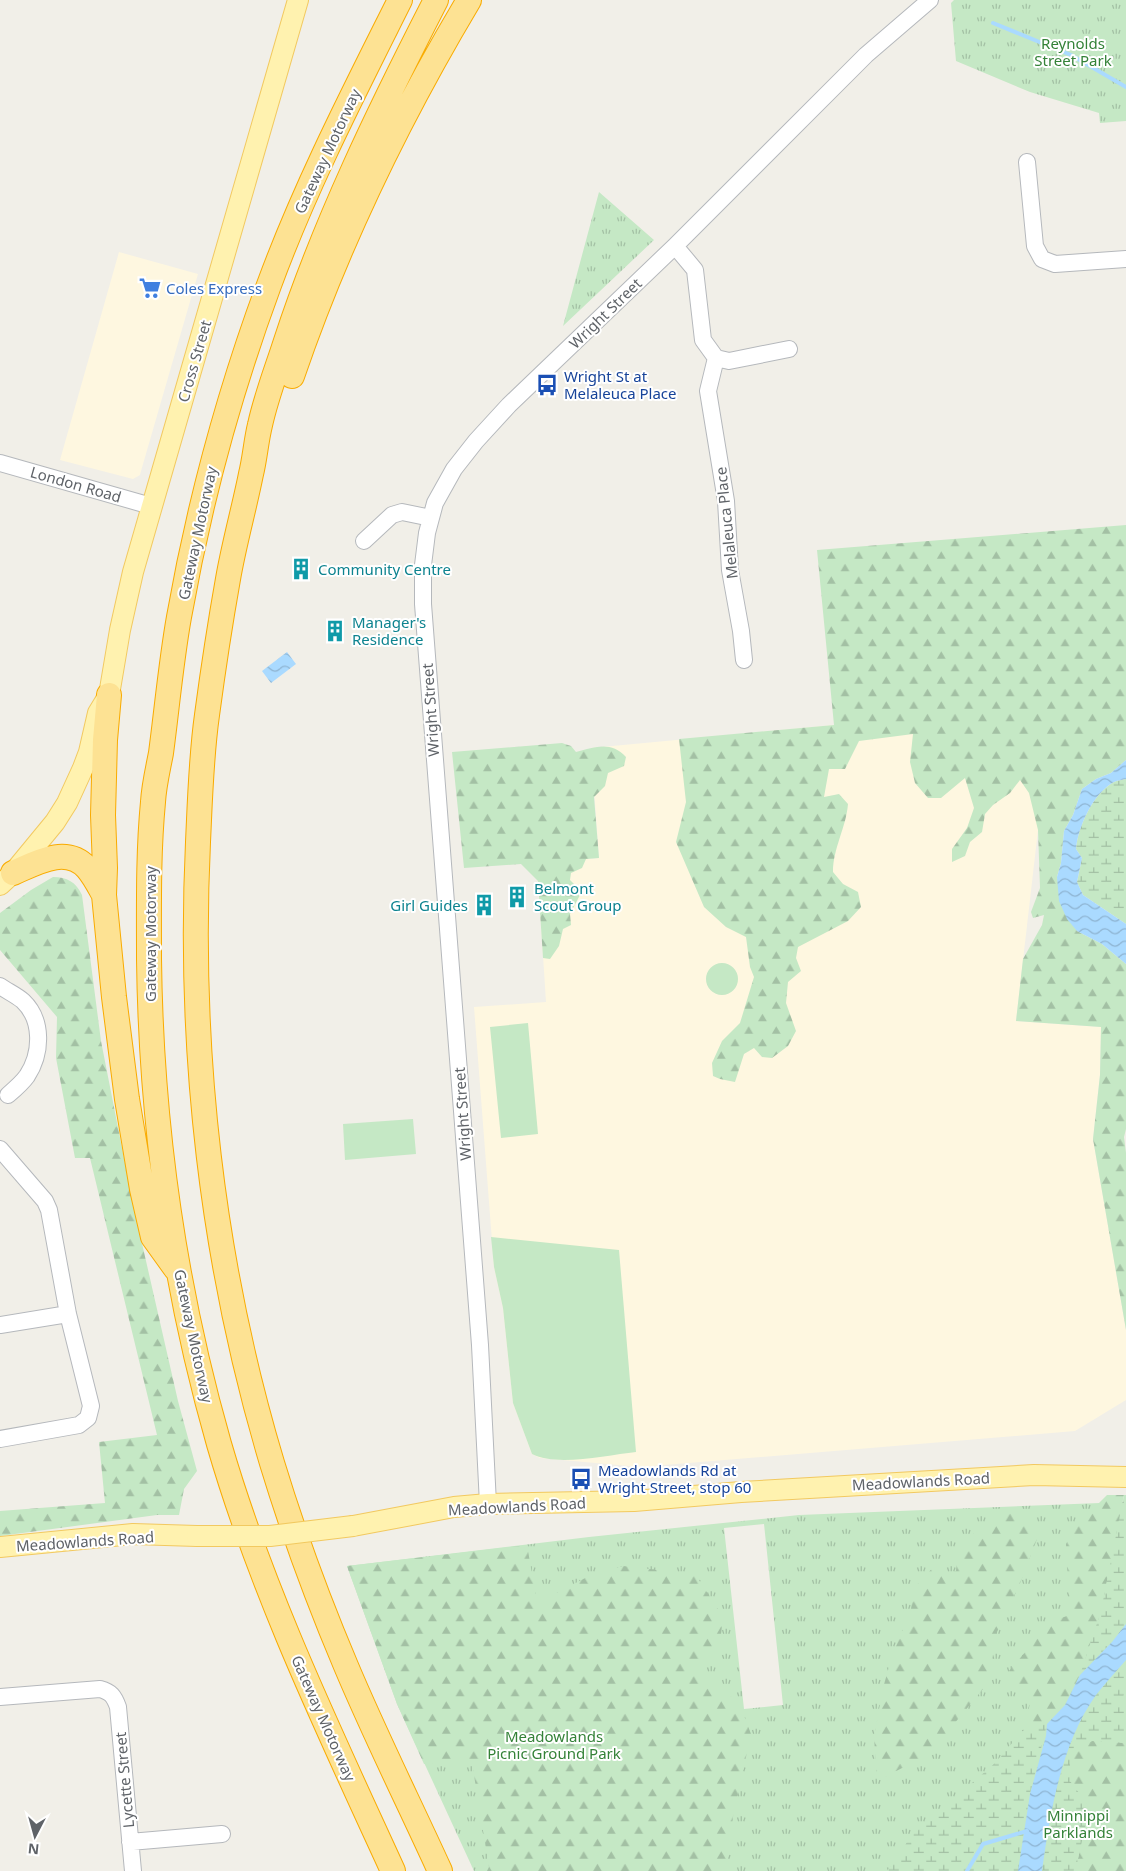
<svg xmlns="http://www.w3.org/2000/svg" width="1126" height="1871" viewBox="0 0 1126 1871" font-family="'Noto Sans',sans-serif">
<defs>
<pattern id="grass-tufts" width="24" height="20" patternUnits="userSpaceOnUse" patternTransform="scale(1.25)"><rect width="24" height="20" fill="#c5e8c5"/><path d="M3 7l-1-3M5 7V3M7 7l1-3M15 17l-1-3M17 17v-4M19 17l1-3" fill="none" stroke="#a3c0a4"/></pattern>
<pattern id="forest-firs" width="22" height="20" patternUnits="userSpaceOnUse" patternTransform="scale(1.25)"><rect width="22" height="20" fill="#c5e8c5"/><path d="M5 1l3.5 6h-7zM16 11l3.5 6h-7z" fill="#a3c0a4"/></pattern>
<pattern id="wetland-marsh" width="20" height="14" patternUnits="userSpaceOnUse" patternTransform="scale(1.25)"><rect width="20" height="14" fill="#c5e8c5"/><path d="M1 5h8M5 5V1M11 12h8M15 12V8" fill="none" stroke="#a3c0a4"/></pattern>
<pattern id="water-waves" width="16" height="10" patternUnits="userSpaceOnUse" patternTransform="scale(1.25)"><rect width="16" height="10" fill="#aadaff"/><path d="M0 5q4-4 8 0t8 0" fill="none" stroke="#8eb4d2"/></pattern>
</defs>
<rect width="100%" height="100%" fill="#f1efe8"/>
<path fill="#fef7e0" d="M119,252L198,274L141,471L140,475L133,479L60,460Z
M1036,703L1038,830L1016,1021L1101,1027L1100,1074L1093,1139L1126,1330V1400L1075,1431L640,1467L540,1458L532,1454L513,1403L503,1308L494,1267L474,1007L546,1002L537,863L599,858L591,748L834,725Z"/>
<path fill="url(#grass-tufts)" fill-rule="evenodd" d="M954,0H1126V121L1100,123L1099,113L1030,92L956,61L951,3Z
M599,192L654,240L563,326Z
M1126,1502V1871H474L397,1704L347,1566L589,1537L799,1515ZM764,1524L783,1705L744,1709L724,1528Z"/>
<path fill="url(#forest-firs)" d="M1126,525V760L1111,773L1096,779L1082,789L1073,815L1064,831L1061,863L1057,877L1077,931L1102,944L1126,964V1129L1124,1137L1126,1153V1330L1093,1139L1100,1075L1101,1027L1016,1021L1023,959L1042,925L1044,915L1033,918L1031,912L1040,888L1038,830L1029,793L1020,780L1010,793L993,805L985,814L982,832L970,842L965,856L952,862V849L967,828L974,808L965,778L941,798H928L915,783L910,762L913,734L859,741L845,769H829L824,797L839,794L848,804C846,828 833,848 833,872L843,884L858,892L861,907L848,921L798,947L796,958L801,971L788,982L786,1003L796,1031L788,1046L772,1058L762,1057L754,1048L744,1054L735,1082L720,1079L713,1076L712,1063L722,1041L740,1023L754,977L750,967L746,937L726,927L704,907L676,842L686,802L679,739L834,725L817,550Z
M562,743L571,746L576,752C596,747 611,741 626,757L624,766L608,773L605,786L594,797L599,858L586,859L582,868L571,873L570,880L578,888L580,895L570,914L571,925L563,929L559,946L550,959L543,958L538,881L521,864L464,868L452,752Z
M53,877C67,877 76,882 82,895L101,1041L133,1204L178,1401L197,1471L184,1489L179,1515H157L0,1536V1511L105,1503L99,1442L157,1435L90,1158H75L56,1058L57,1017L0,950V913L31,890Z
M1107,1495H1124L1101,1611L1080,1675L1065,1705L1047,1724L1026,1727L1030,1702L1009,1671L1052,1621L1070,1615L1066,1544L1077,1525Z
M1018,1508L1032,1521L1037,1539L1021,1581L997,1632L988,1683L929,1754L877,1781L874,1737L883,1688L892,1656L911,1609L914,1588L940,1560L947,1575L956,1571L958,1551L979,1527Z
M527,1545L537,1603L591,1575L623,1566L695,1574L723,1617L720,1643L698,1667L706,1685L738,1700L751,1734L733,1817L726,1871H487L489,1867L472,1763L424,1764L397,1704L347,1566Z
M1092,1741L1126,1743V1871H1077L1076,1867L1087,1820L1088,1805L1070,1781V1765L1078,1747Z"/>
<path fill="url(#wetland-marsh)" d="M1126,779V924L1083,895L1077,882L1082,858L1076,849C1078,827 1093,793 1114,782C1118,780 1122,780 1126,779Z
M1124,1495H1126V1624L1112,1642L1080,1675L1101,1611Z
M1126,1660V1689L1121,1703L1126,1705V1743L1092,1741L1078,1747L1070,1763V1781L1088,1805L1087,1818L1076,1868L1077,1871H1042C1050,1813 1061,1744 1096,1695C1105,1683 1116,1672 1126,1660Z
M1047,1724L1030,1794L1018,1871H887L913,1834L994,1764L1026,1727Z"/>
<path fill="#c5e8c5" d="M706 979a16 16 0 1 1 32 0a16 16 0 1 1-32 0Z
M528,1023L538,1134L501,1138L490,1027Z
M413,1119L416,1154L345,1160L343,1124Z
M491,1237L619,1250L636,1452C607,1455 557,1467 532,1454L513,1403L503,1308L494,1267Z"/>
<path fill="url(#water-waves)" d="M287,652L296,664L271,683L262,671Z
M1126,760V779C1122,780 1118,780 1114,782C1093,793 1078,827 1076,849L1082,858L1077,882L1083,895L1126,924V964L1102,944L1077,931L1067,919L1059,901L1057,877L1061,863L1064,831L1073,815L1082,789L1096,779L1111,773Z
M1126,1624V1660C1116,1672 1105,1683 1096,1695C1061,1744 1050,1813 1042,1871H1018L1030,1794L1046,1736L1047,1724L1065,1705L1080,1675L1112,1642Z"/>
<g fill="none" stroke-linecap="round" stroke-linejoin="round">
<path stroke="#aadaff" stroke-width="4" d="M993,23L1071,55L1126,87
M967,1871L983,1844L1027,1831"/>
<g stroke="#b5b8bc" stroke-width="18">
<path id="minor" d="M1027,162L1035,246L1042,259L1055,264L1126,259
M675,246L695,270L703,340L716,358L729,361L789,349
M716,358L708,391L726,501L730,570L741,631L744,660
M0,463L151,506
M364,541L392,515L402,512L431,518
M0,986C7,991 16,995 23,1001C43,1020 42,1053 27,1076C22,1083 15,1089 8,1095
M0,1149L45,1201L49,1210L68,1314L91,1406L88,1418L79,1425L0,1439
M0,1325L68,1314
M488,1504L480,1345L423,604V565L427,533L435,503L454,469L476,441L509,405L675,246L866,55L930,0
M0,1697L100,1689C111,1692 114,1696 118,1707L133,1871
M130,1842L222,1834"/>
</g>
<g stroke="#f2c960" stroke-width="22">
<path id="major" d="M0,885L13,873L55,822L67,803L83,768L89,752L98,713L109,695L120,630L133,572L298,0
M353,1526L454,1507L488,1504L634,1501L741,1492L1034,1475L1126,1477
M0,1547L133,1534L197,1536"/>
</g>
<g stroke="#f9ab00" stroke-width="26">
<path id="highway" d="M436,0C379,111 325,222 286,341C277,369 266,397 260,425C256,441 255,458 251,474C244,509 234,544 228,579C220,624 213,670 207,715C201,757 200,800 198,842C188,1051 212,1263 272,1463C293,1532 318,1600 346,1666C375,1735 409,1803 440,1871
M292,376C337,245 398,119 469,0
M109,695L105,740L103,815L105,868L104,895L114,997L127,1099L142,1189L153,1237L176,1269
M13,873C36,863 66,845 87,868C94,876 99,886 104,895
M393,1871C329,1731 262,1592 219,1444C174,1287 151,1122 149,959C149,907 148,854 153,802C154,785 158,769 161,753C167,708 171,662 179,617C199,504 229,393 269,285C305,187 353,94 400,0"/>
</g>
<use href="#minor" stroke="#fff" stroke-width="16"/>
<use href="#major" stroke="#fff2af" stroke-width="20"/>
<use href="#highway" stroke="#fde293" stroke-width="24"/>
<g stroke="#f2c960" stroke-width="22" stroke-linecap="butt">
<path id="major-bridge" d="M197,1536H270L353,1526"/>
</g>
<use href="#major-bridge" stroke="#fff2af" stroke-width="20"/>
</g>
<defs>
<g id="supermarket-bare" transform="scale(1.725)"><path d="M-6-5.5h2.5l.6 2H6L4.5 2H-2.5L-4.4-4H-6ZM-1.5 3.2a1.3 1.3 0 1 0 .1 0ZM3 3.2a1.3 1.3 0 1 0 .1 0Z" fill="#3f7fe0" stroke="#fff" stroke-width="2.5" paint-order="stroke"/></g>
<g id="bus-bare" transform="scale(1.725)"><path d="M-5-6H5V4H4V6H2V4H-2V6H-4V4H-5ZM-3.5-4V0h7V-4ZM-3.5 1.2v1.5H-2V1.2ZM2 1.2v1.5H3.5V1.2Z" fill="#1a4fb4" stroke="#fff" stroke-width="2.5" paint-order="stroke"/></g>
<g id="building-bare" transform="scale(1.725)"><path d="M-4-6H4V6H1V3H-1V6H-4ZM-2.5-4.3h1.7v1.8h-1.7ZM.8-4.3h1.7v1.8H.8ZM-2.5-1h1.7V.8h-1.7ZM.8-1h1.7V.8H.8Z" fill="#0f9aa8" stroke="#fff" stroke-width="2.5" paint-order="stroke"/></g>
</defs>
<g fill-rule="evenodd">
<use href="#supermarket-bare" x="150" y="288"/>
<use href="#bus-bare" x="547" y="385"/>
<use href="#building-bare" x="301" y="569"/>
<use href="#building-bare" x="335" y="631"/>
<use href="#building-bare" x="517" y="897"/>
<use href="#building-bare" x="484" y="905"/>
<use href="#bus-bare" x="581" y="1479"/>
</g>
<g text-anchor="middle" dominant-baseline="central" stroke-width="4" stroke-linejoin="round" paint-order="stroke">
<g font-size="15" fill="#348238" stroke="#fff">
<text x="1073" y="43">Reynolds<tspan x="1073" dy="17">Street Park</tspan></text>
<text x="554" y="1736">Meadowlands<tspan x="554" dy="17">Picnic Ground Park</tspan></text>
<text x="1078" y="1815">Minnippi<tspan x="1078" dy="17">Parklands</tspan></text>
</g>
<g font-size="15" fill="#5f6368" stroke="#fff">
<text transform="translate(327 151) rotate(-65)">Gateway Motorway</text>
<text transform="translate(605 313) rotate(-44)">Wright Street</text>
<text transform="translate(194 361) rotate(-74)">Cross Street</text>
<text transform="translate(76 484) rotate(16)">London Road</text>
<text transform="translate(726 523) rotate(-96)">Melaleuca Place</text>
<text transform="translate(197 533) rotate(-78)">Gateway Motorway</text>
<text transform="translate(430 710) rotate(-94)">Wright Street</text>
<text transform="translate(150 934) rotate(-90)">Gateway Motorway</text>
<text transform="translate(462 1114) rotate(-94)">Wright Street</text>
<text transform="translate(194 1336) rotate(78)">Gateway Motorway</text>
<text transform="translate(921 1481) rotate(-3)">Meadowlands Road</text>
<text transform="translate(517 1506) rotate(-3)">Meadowlands Road</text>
<text transform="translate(85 1541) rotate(-4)">Meadowlands Road</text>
<text transform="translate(324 1718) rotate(66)">Gateway Motorway</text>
<text transform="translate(124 1780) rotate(-95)">Lycette Street</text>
</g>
<g font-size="15" fill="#366cbe" stroke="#fff" text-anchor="start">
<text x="166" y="288">Coles Express</text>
</g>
<g font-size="15" fill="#164399" stroke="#fff" text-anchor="start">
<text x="564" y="376">Wright St at<tspan x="564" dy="17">Melaleuca Place</tspan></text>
<text x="598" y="1470">Meadowlands Rd at<tspan x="598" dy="17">Wright Street, stop 60</tspan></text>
</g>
<g font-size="15" fill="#0d838f" stroke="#fff" text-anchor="start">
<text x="318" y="569">Community Centre</text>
<text x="352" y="622">Manager's<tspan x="352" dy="17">Residence</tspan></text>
<text x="534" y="888">Belmont<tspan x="534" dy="17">Scout Group</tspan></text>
<text x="468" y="905" text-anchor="end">Girl Guides</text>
</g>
</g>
<g transform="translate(35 1836) rotate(186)" stroke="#ffffff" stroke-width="4" paint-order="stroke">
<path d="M0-4L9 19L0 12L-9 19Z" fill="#5f6368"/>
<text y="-8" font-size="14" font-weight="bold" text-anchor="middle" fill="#5f6368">N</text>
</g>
</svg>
